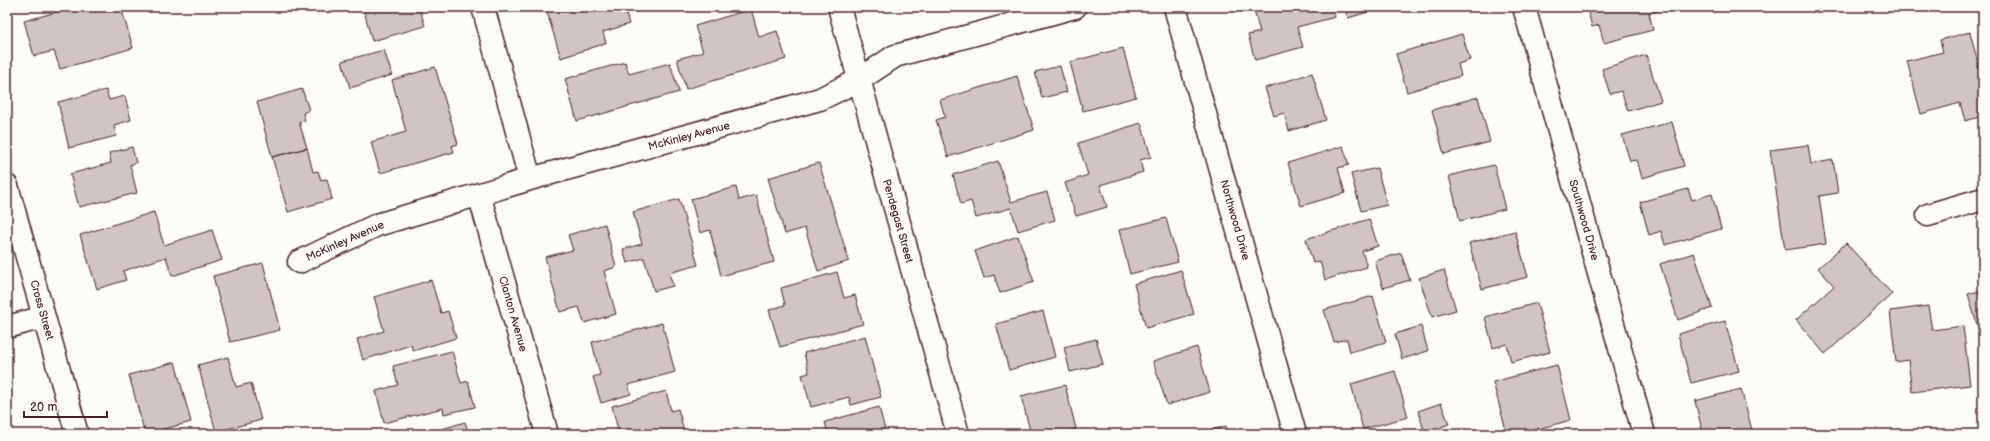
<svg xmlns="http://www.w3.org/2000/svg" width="1990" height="441" viewBox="0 0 1990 441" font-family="'Balsamiq Sans',sans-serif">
<rect width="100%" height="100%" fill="#fdfcf7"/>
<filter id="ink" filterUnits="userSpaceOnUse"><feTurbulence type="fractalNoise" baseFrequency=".025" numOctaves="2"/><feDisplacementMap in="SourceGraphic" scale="8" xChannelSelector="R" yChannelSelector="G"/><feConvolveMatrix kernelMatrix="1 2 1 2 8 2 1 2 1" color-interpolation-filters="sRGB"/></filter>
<g filter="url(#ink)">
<path fill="#d0c5c4" stroke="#4a1f2b" d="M75,7H121L133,48L60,69L54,51L34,56L24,21Z
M363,7H419L425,26L372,41Z
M551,7H624L629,24L603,32L606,43L561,58L546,9Z
M1268,7H1332L1335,17L1297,27L1303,47L1255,60L1248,35L1260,32L1254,11Z
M1344,7H1384L1348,18Z
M1587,7H1673L1649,13L1653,30L1604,43L1599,25L1592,27Z
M751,9L759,37L777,31L786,59L686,89L677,59L703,52L695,26Z
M1970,32L1983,83V116L1965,121L1960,103L1921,114L1907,61L1943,52L1940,40Z
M1462,34L1470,60L1458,64L1461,76L1407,92L1396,54Z
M1123,48L1136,97L1083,111L1070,62Z
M384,50L392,75L350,88L342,61Z
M1646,55L1661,101L1628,111L1621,91L1610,94L1602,69Z
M625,62L629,74L670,63L679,92L577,121L565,79Z
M1060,66L1067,92L1042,98L1035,72Z
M435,67L458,144L452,146L454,152L380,173L371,142L406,132L392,80Z
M1312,73L1326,120L1289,131L1284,113L1274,116L1265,88Z
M1017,76L1034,130L948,157L936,120L945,117L940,100Z
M302,89L309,110L303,113L305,121L299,122L307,148L272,157L257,102Z
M106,90L109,100L125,96L131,120L114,125L116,136L69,148L58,102Z
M1478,97L1490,142L1444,154L1432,110Z
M1672,122L1684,166L1642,178L1637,160L1630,161L1622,135Z
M1141,123L1151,157L1140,160L1143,172L1100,185L1107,207L1076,216L1065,183L1088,175L1078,143Z
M1808,145L1811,164L1833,160L1838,193L1819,196L1826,244L1785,250L1770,150Z
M1343,146L1349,165L1338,168L1345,193L1301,206L1288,163Z
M132,147L136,163L130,165L137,193L79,207L70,174L111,163L109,153Z
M307,148L313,172L318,171L321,180L327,179L332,199L288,212L272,157Z
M998,161L1011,202L1047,192L1055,220L1018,231L1011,208L976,218L971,201L961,204L953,175Z
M819,163L849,261L818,271L805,228L785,234L768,178Z
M1494,165L1505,209L1460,221L1449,176Z
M1377,168L1387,205L1361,211L1351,174Z
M736,187L739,200L756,195L774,262L721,276L710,230L700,233L691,199Z
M1688,189L1692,200L1712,194L1721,229L1665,245L1661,231L1649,235L1640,202Z
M679,199L698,265L669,273L673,286L654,291L644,258L627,263L623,249L642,244L633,212Z
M154,212L164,245L212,230L222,260L172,276L166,257L123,271L126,280L97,289L80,235Z
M1166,218L1178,262L1130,274L1119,230Z
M1369,219L1378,246L1362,251L1367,267L1325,280L1320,261L1313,263L1306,239Z
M605,224L616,267L604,271L616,314L584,323L579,307L560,312L545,257L573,250L568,235Z
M1515,231L1528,277L1482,289L1469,243Z
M1018,236L1034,282L1000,293L994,275L984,278L975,251Z
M1846,243L1892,294L1825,354L1796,320L1834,286L1818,268Z
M1401,253L1410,280L1383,288L1375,261Z
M1694,253L1712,308L1678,320L1660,264Z
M263,263L280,330L230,342L213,276Z
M1181,270L1194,314L1146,328L1134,284Z
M1444,270L1456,310L1432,317L1419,278Z
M837,272L844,298L855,295L863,324L780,347L769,310L785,305L781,288Z
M431,280L441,313L448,311L456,338L413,351L411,345L363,360L357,339L384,331L374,297Z
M1983,290V345L1968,294Z
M1373,296L1386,342L1350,352L1347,339L1334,342L1324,310Z
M1537,303L1550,352L1511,362L1507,344L1493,348L1485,317Z
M1928,306L1932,330L1963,326L1970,385L1912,392L1908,360L1896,362L1890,311Z
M1043,311L1055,357L1009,370L996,324Z
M1725,321L1739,371L1691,383L1678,334Z
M662,323L675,372L628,385L631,394L601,403L593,377L600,375L592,342Z
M1421,326L1428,351L1402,359L1395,334Z
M865,336L881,397L851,405L849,397L811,407L802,375L809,373L804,353Z
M1096,339L1103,364L1070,372L1064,347Z
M1197,347L1210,392L1167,405L1153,361Z
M452,351L461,383L468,381L475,407L444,414L443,408L384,423L376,391L398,385L393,366Z
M228,357L236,387L251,383L261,420L216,432L198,365Z
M175,362L191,422L145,434L129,375Z
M1557,365L1571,420L1519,434H1507L1493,382Z
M1395,371L1408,417L1363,429L1351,384Z
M1065,385L1076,429L1058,434H1031L1021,396Z
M1741,389L1753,434H1703L1695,401Z
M666,391L671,411L678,409L685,434H619L612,406Z
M1441,403L1449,424L1425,433L1418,411Z
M879,407L886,434H828L825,422Z
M465,422L469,434H425Z
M1226,426L1229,434H1199Z"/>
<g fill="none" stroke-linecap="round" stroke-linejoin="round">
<g stroke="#4a1f2b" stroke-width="25">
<path id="street" d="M483,7L530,179
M839,7L958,434
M1175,7L1295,434
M1524,7L1644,434
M7,186L77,434
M479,194L547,434
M1928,215L1983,199
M299,262L377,225L530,179L820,99L859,80L895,56L1075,7
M7,327L44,317"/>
</g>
<use href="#street" stroke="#fdfcf7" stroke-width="22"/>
</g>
</g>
<g text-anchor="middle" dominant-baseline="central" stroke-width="3.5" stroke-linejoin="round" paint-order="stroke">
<g font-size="11" fill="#4a1f2b" stroke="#fdfcf7">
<text transform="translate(689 136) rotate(-15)">McKinley Avenue</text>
<text transform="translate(1235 220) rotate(74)">Northwood Drive</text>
<text transform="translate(1584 220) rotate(74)">Southwood Drive</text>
<text transform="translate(898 221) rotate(74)">Pendegast Street</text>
<text transform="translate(345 241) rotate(-24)">McKinley Avenue</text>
<text transform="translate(42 310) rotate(74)">Cross Street</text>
<text transform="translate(513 314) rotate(74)">Clanton Avenue</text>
</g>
</g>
<rect width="1990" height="441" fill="none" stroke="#fdfcf7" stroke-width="24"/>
<rect x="12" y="12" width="1966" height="417" fill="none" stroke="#4a1f2b" stroke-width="1.5" filter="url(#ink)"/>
<path d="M24 411v6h83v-6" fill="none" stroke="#4a1f2b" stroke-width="2"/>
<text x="30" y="411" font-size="12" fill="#4a1f2b" stroke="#fdfcf7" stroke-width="3" paint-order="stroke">20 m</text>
</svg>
